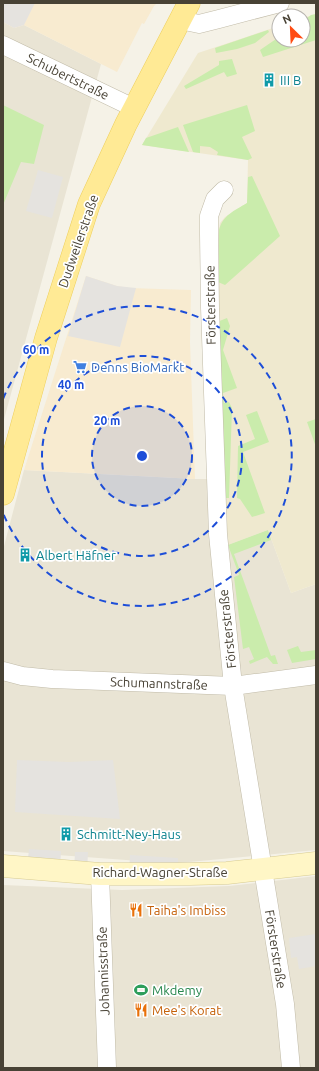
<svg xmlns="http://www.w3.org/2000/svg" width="319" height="1071" viewBox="0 0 319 1071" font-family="Ubuntu,sans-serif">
<rect width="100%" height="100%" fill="#f5f2e7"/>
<path fill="#e9e4d4" d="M3,22L14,28L24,25L101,64L3,423Z
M24,470L195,479H224L228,545L268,530L291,593L316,584V850L243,857L178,863L126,860L3,851V550Z
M316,876V1068H3V885L122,890L229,886Z"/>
<path fill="#f8ebd0" d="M3,3H157L154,6L144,24L142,23L117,72L24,25L14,28L3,22Z
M86,276L117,286L129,288L191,290L190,342L195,479L24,470Z"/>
<path fill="#efe9cf" d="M316,14V584L291,593L268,530L228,545L224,479L218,282L219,230L220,223L225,217L247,203L248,160L142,145L198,53L279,26V40H303V18Z"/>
<path fill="#caecac" d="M316,14V40L263,57L260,50L279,37V40H303V21L311,15Z
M268,30L269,32L255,43L237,49L216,53L215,48Z
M232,59L237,74L227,77L224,72L186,89L184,86L219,65V61Z
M3,105L44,125L34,164L21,162L3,205Z
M247,105L255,131L242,137L252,158L248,160L217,155L218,152L210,147L200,146V153L193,152L183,125Z
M178,127L189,152L142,145L146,138Z
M252,176L280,236L225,285L218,282L219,230C223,215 234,211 247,203L248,177Z
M227,318L230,326L223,350L237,388L223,393L224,403L229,402L232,408L229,498H225L217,322Z
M257,411L269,442L243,452L265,513L252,517L240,499L237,498L238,446L255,439L246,415Z
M316,419V447L307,422Z
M268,530L271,540L234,554L271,656L275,655L278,664H273L267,657L250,664L249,661L254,659L249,647L243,649L234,577L239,575L228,545Z
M298,646L301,652L316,650V659L292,663L287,650Z"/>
<path fill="#e5e3df" d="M3,3H35L24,25L14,28L3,22Z
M38,170L63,177L52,218L26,211Z
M86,276L117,286L136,288L120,347L68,336Z
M17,760L69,762L113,760L120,819L15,812Z
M29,849L61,851L60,870L27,868Z
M75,852H88L87,873L74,871Z
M130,855L178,858V874H129Z
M316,934V966L299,969L297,957L291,958L289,938Z"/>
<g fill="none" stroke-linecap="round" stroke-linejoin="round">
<g stroke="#c1bba8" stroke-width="19">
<path id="street" d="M180,20L199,24L219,19L280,3
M3,45L134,108
M224,190L215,199L209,216V234L210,308L218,534L233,686L285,1004L291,1068
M3,671L22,676L52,679L233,686L316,675
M100,874L107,1068"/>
</g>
<g stroke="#d8cc93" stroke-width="23">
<path id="secondary" d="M3,866L100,874H190L227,873L316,863"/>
</g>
<g stroke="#eecf5c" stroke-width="23">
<path id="primary" d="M3,494L46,338L89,204L126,124L189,3"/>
</g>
<use href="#street" stroke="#fff" stroke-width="18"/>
<use href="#secondary" stroke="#fff6c6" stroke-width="22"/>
<use href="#primary" stroke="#ffea95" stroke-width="22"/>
</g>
<circle cx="142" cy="456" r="50" fill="#1d4ed8" fill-opacity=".12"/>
<g fill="none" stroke="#1d4ed8" stroke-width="2" stroke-dasharray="7 5">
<circle cx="142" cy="456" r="50"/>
<circle cx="142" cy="456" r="100"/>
<path d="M3 399A150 150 0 1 1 3 513"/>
</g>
<defs>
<g id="building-bare" transform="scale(1.08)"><path d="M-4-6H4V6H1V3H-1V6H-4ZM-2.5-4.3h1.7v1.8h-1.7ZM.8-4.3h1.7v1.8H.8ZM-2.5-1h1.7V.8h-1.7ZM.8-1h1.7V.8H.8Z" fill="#0f9aa8" stroke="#fff" stroke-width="2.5" paint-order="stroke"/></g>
<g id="supermarket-bare" transform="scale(1.08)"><path d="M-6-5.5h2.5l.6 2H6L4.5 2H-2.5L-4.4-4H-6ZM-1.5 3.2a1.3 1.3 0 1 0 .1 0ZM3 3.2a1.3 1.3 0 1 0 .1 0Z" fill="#3f7fe0" stroke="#fff" stroke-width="2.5" paint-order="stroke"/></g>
<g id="restaurant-bare" transform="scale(1.08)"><path d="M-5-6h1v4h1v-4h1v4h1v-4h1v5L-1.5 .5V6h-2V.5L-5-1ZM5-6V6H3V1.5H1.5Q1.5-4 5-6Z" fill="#e8710a" stroke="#fff" stroke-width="2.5" paint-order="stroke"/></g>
<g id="stadium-bare" transform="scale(1.08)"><path d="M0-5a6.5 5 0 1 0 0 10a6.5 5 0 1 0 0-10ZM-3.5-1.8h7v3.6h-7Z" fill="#2e9e5b" stroke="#fff" stroke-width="2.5" paint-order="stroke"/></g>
</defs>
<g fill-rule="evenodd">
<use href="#building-bare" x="269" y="80"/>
<use href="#supermarket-bare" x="80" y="367"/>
<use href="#building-bare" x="25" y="555"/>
<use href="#building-bare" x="66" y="834"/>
<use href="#restaurant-bare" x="136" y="910"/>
<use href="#stadium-bare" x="141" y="990"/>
<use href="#restaurant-bare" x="141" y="1010"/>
</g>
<g text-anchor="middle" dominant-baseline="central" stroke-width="3.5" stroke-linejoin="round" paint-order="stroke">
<g font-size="13" fill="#484235" stroke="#fff">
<text transform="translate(68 76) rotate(26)">Schubertstraße</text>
<text transform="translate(78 241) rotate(-71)">Dudweilerstraße</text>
<text transform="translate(210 305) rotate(-91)">Försterstraße</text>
<text transform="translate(227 629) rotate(-96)">Försterstraße</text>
<text transform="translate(159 683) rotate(2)">Schumannstraße</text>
<text x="160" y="872">Richard-Wagner-Straße</text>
<text transform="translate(276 949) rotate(81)">Försterstraße</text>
<text transform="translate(103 971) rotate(-92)">Johannisstraße</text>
</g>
<g font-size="13" fill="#0d838f" stroke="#fff" text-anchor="start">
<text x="280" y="80">III B</text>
<text x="36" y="555">Albert Häfner</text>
<text x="77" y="834">Schmitt-Ney-Haus</text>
</g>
<g font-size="13" fill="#366cbe" stroke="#fff" text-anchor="start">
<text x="91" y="367">Denns BioMarkt</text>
</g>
<g font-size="13" fill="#c56008" stroke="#fff" text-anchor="start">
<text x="147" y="910">Taiha's Imbiss</text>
<text x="152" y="1010">Mee's Korat</text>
</g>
<g font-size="13" fill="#27864d" stroke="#fff" text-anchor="start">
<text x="152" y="990">Mkdemy</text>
</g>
</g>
<circle cx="142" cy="456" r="6" fill="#1d4ed8" stroke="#fff" stroke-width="2"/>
<g font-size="12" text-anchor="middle" font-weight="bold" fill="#1d4ed8" stroke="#fff" stroke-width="3.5" stroke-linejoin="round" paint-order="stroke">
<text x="36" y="354">60 m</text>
<text x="71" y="389">40 m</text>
<text x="107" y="425">20 m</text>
</g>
<rect width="319" height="1071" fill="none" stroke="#484235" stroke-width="8"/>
<g transform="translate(291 28) rotate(336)"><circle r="19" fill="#ffffff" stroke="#b6b3ae"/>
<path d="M0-3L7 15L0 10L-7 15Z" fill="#ff4c13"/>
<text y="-6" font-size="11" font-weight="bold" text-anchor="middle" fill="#484235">N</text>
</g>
</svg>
